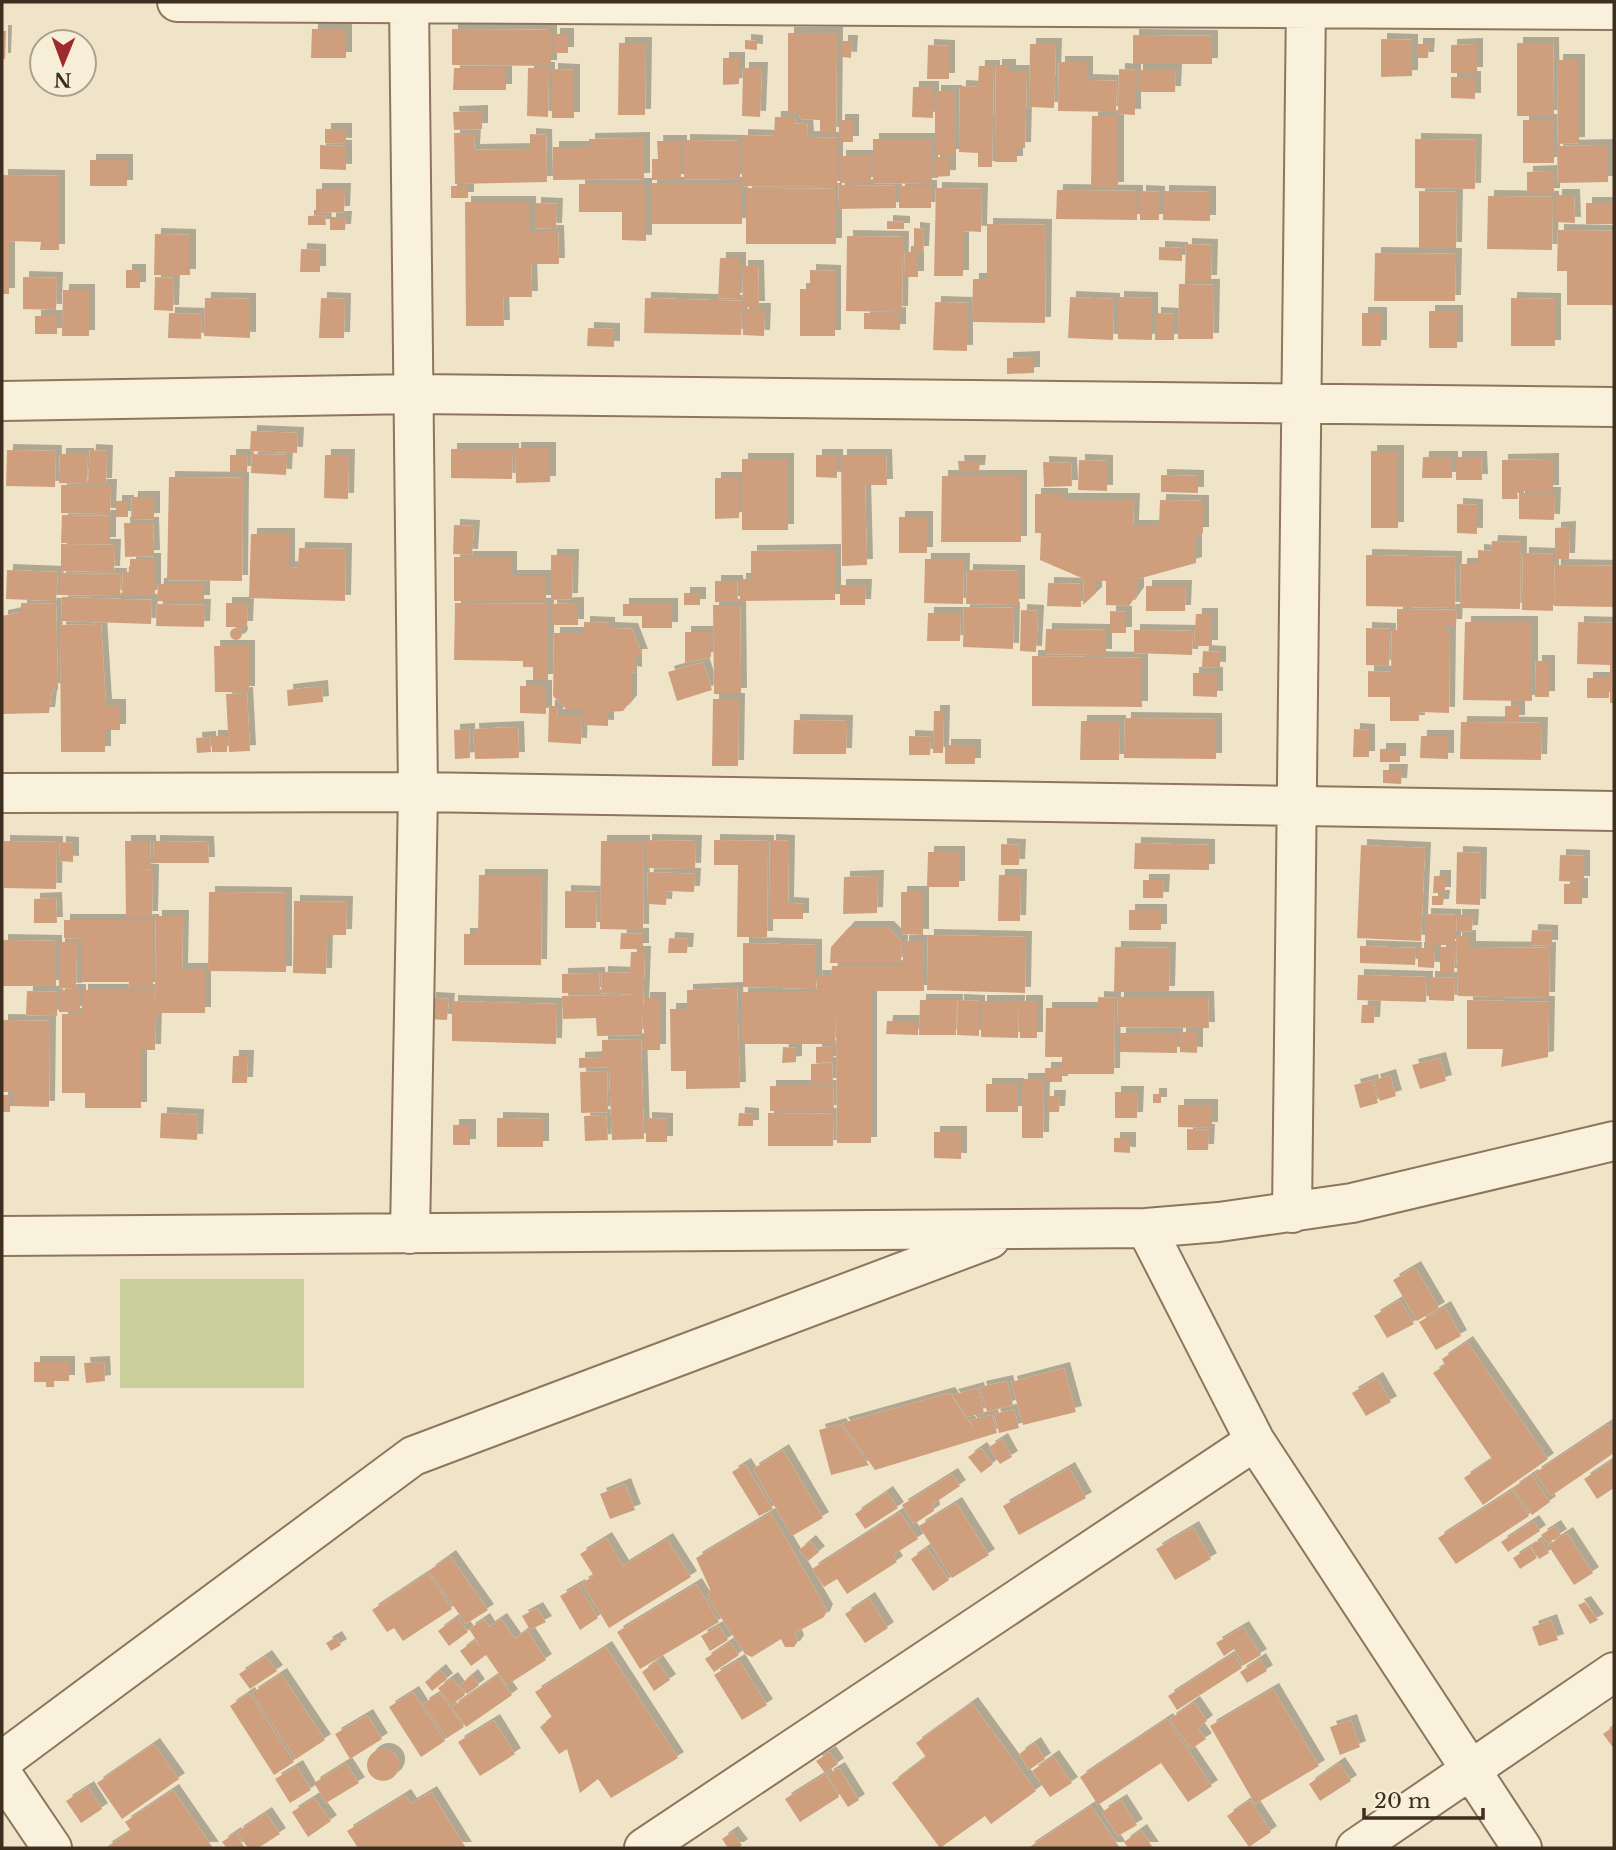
<svg xmlns="http://www.w3.org/2000/svg" width="1616" height="1850" viewBox="0 0 1616 1850" font-family="'Libre Baskerville',serif">
<defs>
<filter id="shadow"><feDropShadow dx="6" dy="-6" stdDeviation="0" flood-color="#0004"/></filter>
</defs>
<rect width="100%" height="100%" fill="#f0e4c8"/>
<path fill="#c9cf9b" d="M120,1279H304V1388H120Z"/>
<path fill="#cf9f7d" filter="url(#shadow)" d="M312,29H346V58H311Z
M452,29L551,30V66L452,65Z
M2,31H6L5,59H2Z
M788,33H837L836,133H820V120L801,119L799,114H788Z
M554,34H568V53H554Z
M1133,35L1212,36V64H1133Z
M1381,39L1412,40V76L1381,77Z
M745,40L757,41V50L745,49Z
M842,41H852L851,58L842,57Z
M619,43H646L645,115H618Z
M1517,43H1553L1554,116H1517Z
M1030,44H1056L1054,108L1029,107Z
M1417,44H1429L1428,58H1417Z
M1477,44V73H1451V45Z
M928,45L949,46V79H927Z
M723,58H739V84L723,85Z
M1557,60H1579V143L1558,144Z
M1059,62H1087V80L1117,81L1116,112L1058,111Z
M996,65H1010V71H1027L1025,148H1017V162H995Z
M979,66H994L992,167H978V153L959,152L960,86L978,87Z
M454,68H506V90H453Z
M528,68H549L548,117L527,116Z
M743,68H762L760,117L742,116Z
M552,69L574,70V118H552Z
M1119,69L1135,70V115L1118,114Z
M1137,70H1176L1175,92H1137Z
M1451,77H1475V99L1451,98Z
M913,87H933V118L912,117Z
M935,91H956V155H935Z
M482,111V129L454,130L453,112Z
M1092,116H1118V188H1091Z
M775,117H796L795,124L807,123L808,137L837,138V187L742,186V224H651V183H742V135L774,136Z
M839,120H853V142H839Z
M1523,120H1554V163H1523Z
M325,129H346V144L325,143Z
M454,133H475L474,150L530,149V134L546,135L547,182L455,184Z
M644,138V179L553,180V147H589V139Z
M873,139H932V184L873,183Z
M1415,139L1476,140L1475,189L1415,188Z
M684,140L740,141V180L684,179Z
M657,141H681V180H652V159H658Z
M320,145L346,146V170L320,169Z
M1608,145V182L1558,183L1557,146Z
M840,156H871V183H840Z
M934,157H950V176L934,177Z
M90,160H127V186H90Z
M1554,171V194H1527V172Z
M2,175L59,176V250H40L41,242L9,241V294H2Z
M579,184H646V241L622,240V212H579Z
M839,185L896,186V208L838,209Z
M451,186H468V198H451Z
M899,186H931V208H899Z
M746,188L836,189V244H746Z
M936,188L982,189L981,232L963,231V276H934Z
M316,189H345L344,212L316,213Z
M1057,190L1137,191V220L1056,219Z
M1140,191L1159,192V220H1140Z
M1163,191L1210,192V221L1163,220Z
M1419,191L1457,192L1456,248H1419Z
M1556,195H1574L1575,223L1556,222Z
M1488,196L1553,197L1552,250L1487,249Z
M465,202H530V231H558L559,264H531L532,297H503L504,326H466Z
M535,203L557,204L556,229L535,228Z
M1586,203H1614V224H1586Z
M325,215L326,225H308V216Z
M330,217H346L345,230H330Z
M887,221L904,222V229H887Z
M987,224L1046,225L1045,323L972,322L973,279H987Z
M914,228L924,229L923,252H918V277H904L905,252H914Z
M1558,230L1614,231V305H1567V271H1557Z
M155,234L190,235V275H154Z
M847,236L903,237L902,312L846,311Z
M1186,244L1212,245L1211,281H1185Z
M1159,247L1182,248V261L1159,260Z
M301,249L320,250V272H300Z
M1375,253L1456,254L1455,301H1374Z
M720,258H740V299L718,298Z
M742,266H758L759,307H742L741,335L644,333L645,298L743,301Z
M126,270H140V288H126Z
M810,270L835,271V336H800V289H810Z
M23,277L57,278L56,310L23,309Z
M155,277L174,278L173,311L154,310Z
M1179,284L1214,285L1213,339H1178Z
M63,290H89V336H62Z
M1070,297L1114,299L1113,340L1068,338Z
M1118,297L1152,298V340L1118,339Z
M205,298L250,299V338L204,336Z
M321,298L345,299L344,338H319Z
M1511,298L1555,299V346H1511Z
M935,302L967,303V351L933,350Z
M743,309H765L764,336L743,335Z
M1429,311H1457V348H1429Z
M169,313L202,314L201,339L168,338Z
M864,313H900V330L864,329Z
M1155,313L1174,314V340H1155Z
M1362,313H1381V346H1362Z
M35,316H57V334H35Z
M588,328L614,329V347L587,346Z
M1034,357V373L1007,374V358Z
M251,431L298,433L297,453L250,451Z
M515,448H550V482L516,483Z
M451,449H513L512,479L451,478Z
M7,450L56,451L55,487L6,486Z
M90,450L107,451L106,484H88Z
M1371,451H1398V528H1371Z
M60,454H88L87,484L59,483Z
M252,454L287,455L286,475L251,473Z
M230,455H248L247,472H230Z
M325,455H349L348,499L324,498Z
M816,455H837V478L816,477Z
M841,455H886L887,485H865L867,565L842,566Z
M1423,457H1452V478H1422Z
M1456,457H1481L1482,480H1456Z
M742,459H788V530H742Z
M1553,459V491H1517L1518,499H1502V460Z
M1079,460L1107,461V491L1078,490Z
M958,461H980L979,471H959Z
M1043,462L1071,463L1072,486L1044,487Z
M1161,475L1198,476V493L1161,492Z
M942,476H1021V542H941Z
M169,477L243,478L242,581L167,580Z
M715,478H739V518L715,519Z
M61,485H111L110,514L61,513Z
M1519,493H1555L1554,520L1519,519Z
M1035,494H1062V499H1134L1133,526H1159L1160,500L1203,501V533H1196V563L1138,579V593L1129,606L1106,605V581H1096V593L1083,605L1084,579L1040,560L1041,533H1035Z
M132,497H154V519L131,520Z
M116,501H128V517H116Z
M1457,504L1477,505V534L1457,533Z
M62,515L110,516V543H61Z
M899,517H927V553H899Z
M124,523H153L154,556L125,557Z
M454,525L474,526L472,555L453,554Z
M1570,527L1569,559H1555V528Z
M251,534H289V567L298,568L299,548L346,549L345,601L249,598Z
M1492,541L1521,542L1520,609L1460,608L1461,564H1478V550L1491,551Z
M61,544L115,545L114,572L61,571Z
M835,550V600L740,601V579H751V551Z
M1523,553L1553,554V611L1522,610Z
M551,555H573L572,599L551,600Z
M1366,555L1456,557L1455,608L1366,606Z
M454,557H511V576H546V601H454Z
M130,559H155V596H122L123,572H130Z
M925,559H964L963,604L924,603Z
M1555,565L1614,566V607L1554,606Z
M7,570L58,572L56,601L6,599Z
M967,570L1019,571V605L966,604Z
M60,573L121,574L120,596L60,595Z
M715,581H737L738,602H715Z
M1048,583L1081,584V607L1047,606Z
M158,584H204V601H157Z
M840,585H866L865,605H840Z
M1146,586H1186L1185,611H1146Z
M684,593H700V605H684Z
M62,597L152,600L151,624L61,621Z
M21,603L56,604L58,690L52,689L49,713L2,714V616L21,612Z
M226,603H248L247,627H226Z
M455,603L548,604V680H533V667H523V661L454,660Z
M578,603V625H551V604Z
M157,604L205,605L204,627L156,626Z
M623,604H672V628H642V616H623Z
M713,605H740L741,694H714Z
M964,607L1014,608L1013,649L963,647Z
M1397,609L1457,610L1456,625H1445V630L1450,631L1449,713L1419,712V721H1390V697H1368V671L1391,672L1392,630H1397Z
M1021,610L1038,611L1036,652L1020,651Z
M1110,611L1126,612V633H1110Z
M928,613H961L960,641H927Z
M1196,614H1212V646H1194Z
M584,622L609,623V628L632,629L642,655H636V673L631,672V701L623,711L608,712V726L584,725V710H567L553,696L554,633H584Z
M1465,622H1532V701L1463,700Z
M1578,622L1614,623V703H1610V665L1577,664Z
M101,624L106,705H120V730H105V752H61L60,625Z
M230 634a6 6 0 1 1 12 0a6 6 0 1 1-12 0Z
M1366,628L1390,629L1389,666L1366,665Z
M1046,629L1106,630V655L1045,654Z
M1134,630L1193,631L1192,655L1134,653Z
M685,632H711V657L685,663Z
M214,646H249V692H215Z
M1203,651L1220,652V668L1202,667Z
M1032,656L1142,658V707L1032,706Z
M1536,661H1549V697H1535Z
M703,662L712,690L677,701L668,672Z
M1193,673H1217V697L1193,696Z
M1587,678H1609V698H1587Z
M322,686L323,702L288,706L287,690Z
M520,686H546V714L520,713Z
M247,693L250,751L229,752L226,694Z
M713,699H739L738,766H712Z
M549,706H558L557,715H582L581,744L548,742Z
M1505,706H1519V721H1505Z
M934,711H944L943,753H933Z
M1125,718L1216,719V759L1124,758Z
M794,720L847,721L846,754H793Z
M1081,721H1120L1119,760H1080Z
M1461,722L1542,723L1541,760L1460,759Z
M518,727L519,758L475,759L473,729Z
M469,729L470,758L455,759L454,730Z
M1354,729L1369,730V757H1353Z
M212,736H227V752H212Z
M909,736L931,737L930,755H909Z
M1421,736H1448V759L1420,758Z
M210,737L211,752L197,753L196,738Z
M945,745H975V764H945Z
M1380,749H1400V762H1380Z
M1383,770H1402L1401,784L1383,783Z
M646,840L696,841L695,869L646,868Z
M714,840L768,841L767,937H737L738,865H714Z
M770,840L789,841L788,903L803,904V919H769Z
M4,841L57,842L56,889L4,888Z
M125,841H150L151,869L138,870H153L152,917H126Z
M154,841L208,842L209,863H153Z
M601,841H644L643,930L600,929Z
M60,842L73,843V862L59,861Z
M1135,843L1209,845V870L1134,869Z
M1001,844L1020,845L1019,865H1001Z
M1361,845L1425,848L1421,941L1357,938Z
M928,852H959V887H927Z
M1457,852L1481,853L1480,905L1456,904Z
M1560,855L1584,856V882L1559,881Z
M648,872L695,874L694,892L667,891L666,905L647,904Z
M479,875H542L541,965H464V934H478Z
M999,875H1021L1020,921H998Z
M878,876L877,913L843,914L844,877Z
M1434,876H1445V893H1433Z
M1143,880H1164L1163,898H1143Z
M1564,884H1582V904H1564Z
M565,891L597,892L596,928H565Z
M209,892L286,893V972L208,971Z
M901,892H923V935L901,934Z
M1432,896H1444L1443,905H1432Z
M56,898L57,923H34V899Z
M294,901L347,902L346,935H327L326,974L293,973Z
M1129,910H1161V930H1129Z
M1425,914L1455,915V945H1425Z
M1456,915H1473L1472,931L1457,932Z
M156,916H183L182,969H205V1013H82V990H154L155,1002Z
M64,920H153V988H128L129,982H82V939L64,938Z
M849,927H888L902,941L901,963H830L831,947Z
M1532,930L1552,931V946L1531,945Z
M621,933L643,934V949H620Z
M928,935L1026,937L1025,993L927,990Z
M1456,936H1470V947L1550,948L1549,998L1458,996Z
M669,938L688,939L687,953H668Z
M2,940L56,941V986H2Z
M903,941H924V991H817L816,976H831L832,966H903Z
M59,942H77L76,989L59,988Z
M743,943L816,945V989L743,987Z
M1360,946L1416,948L1415,965L1360,963Z
M1115,947L1170,948L1169,992H1114Z
M1440,947H1455L1454,974H1440Z
M1418,948H1435L1434,968L1418,967Z
M631,952H645L642,1035L597,1036L596,1018L563,1019L562,996L638,995L601,993L602,972L630,973Z
M599,973L600,993H562V974Z
M1358,975L1427,977L1426,1002L1357,1000Z
M1429,977L1455,978L1454,1001L1429,1000Z
M737,988L740,1088L686,1089V1071H671L670,1009H687V990Z
M59,990H80V1012H59Z
M27,991L57,992V1016L26,1015Z
M742,992H871V1143H837L836,1014L835,1044H742Z
M1098,997L1115,998L1114,1074H1062V1082H1045V1068H1062V1057H1045L1046,1008H1098Z
M1118,997H1208L1209,1028L1117,1027Z
M430,998L449,999L447,1020L429,1019Z
M644,998H660V1050H644Z
M920,1000H957L956,1035H919Z
M958,1000L979,1001V1036L957,1035Z
M1467,1000L1549,1002L1548,1057L1501,1067L1503,1049H1467Z
M452,1001L557,1004L556,1044L452,1041Z
M981,1001H1019L1018,1038L981,1037Z
M1020,1001H1037V1038H1020Z
M1362,1005H1375L1374,1023H1361Z
M62,1014H156L155,1050H141V1108H85V1093H62Z
M2,1020L50,1021L49,1107L13,1106V1092H2Z
M887,1021H918V1035L886,1034Z
M1180,1032H1197V1053L1180,1052Z
M1120,1033H1177V1053L1120,1052Z
M641,1039L644,1139L612,1140L609,1067L579,1068V1058L602,1057V1040Z
M833,1046V1062L816,1063V1047Z
M783,1047L796,1048V1062L782,1063Z
M233,1056H248L247,1083H232Z
M1440,1058L1446,1081L1420,1089L1412,1065Z
M832,1063L833,1084H811V1064Z
M607,1071L608,1112L581,1113L580,1072Z
M1390,1075L1396,1096L1380,1101L1374,1080Z
M1022,1079H1044L1043,1138H1022Z
M1372,1080L1378,1103L1360,1108L1354,1085Z
M986,1084H1018V1112H986Z
M770,1086H833L834,1111H770Z
M1115,1092H1138L1137,1118H1115Z
M1153,1094H1161V1103H1153Z
M2,1095H10V1112H2Z
M1048,1096H1060L1059,1112H1048Z
M1178,1105H1212V1128L1178,1127Z
M161,1113L198,1115L197,1140L160,1138Z
M739,1113L753,1114V1126H738Z
M768,1113L834,1114L833,1146H768Z
M606,1115L608,1140L585,1141L584,1116Z
M497,1118L543,1119V1147H497Z
M646,1118L667,1119V1142H646Z
M453,1125H470V1145H453Z
M1187,1129L1209,1130L1208,1150H1187Z
M934,1132H961V1159L934,1158Z
M1114,1138H1130V1153L1114,1152Z
M1415,1267L1439,1308L1417,1321L1393,1280Z
M1400,1300L1414,1324L1387,1338L1374,1316Z
M1445,1307L1461,1336L1436,1350L1419,1322Z
M1467,1342L1548,1459L1483,1505L1464,1478L1492,1459L1433,1373L1445,1365L1442,1359Z
M34,1362H69V1381H54V1387H46V1382H34Z
M104,1362L105,1381L86,1383L84,1363Z
M1064,1368L1076,1412L1023,1425L1011,1382Z
M1377,1378L1391,1402L1366,1416L1352,1393Z
M1007,1381L1013,1405L987,1412L980,1387Z
M978,1388L984,1413L967,1417L952,1395Z
M949,1393L976,1432L969,1420L992,1415L997,1433L875,1470L842,1423Z
M1014,1409L1019,1428L999,1433L994,1414Z
M840,1424L869,1465L831,1475L819,1430Z
M1608,1424L1614,1434V1453L1551,1496L1535,1473Z
M1002,1439L1012,1457L1000,1464L989,1447Z
M981,1448L993,1464L981,1473L968,1457Z
M783,1450L823,1518L792,1536L753,1469Z
M1614,1459V1488L1597,1499L1584,1479Z
M745,1464L773,1509L759,1516L732,1472Z
M1069,1468L1086,1498L1019,1535L1003,1506Z
M952,1474L960,1486L933,1504L934,1511L914,1524L902,1505Z
M1532,1475L1550,1502L1532,1515L1513,1488Z
M625,1484L635,1510L610,1519L600,1494Z
M1512,1490L1529,1516L1456,1564L1438,1538Z
M887,1492L898,1508L865,1529L855,1514Z
M956,1503L989,1555L952,1578L919,1526Z
M900,1512L918,1539L893,1555L897,1562L847,1594L837,1579L824,1587L812,1569Z
M771,1513L827,1610L824,1617L795,1633L798,1641L794,1647H785L781,1639L752,1657L745,1654L708,1598L710,1589L696,1558Z
M1533,1521L1540,1531L1508,1552L1501,1542Z
M1555,1526L1561,1535L1548,1543L1541,1535Z
M1193,1527L1211,1559L1175,1580L1156,1549Z
M1567,1533L1593,1573L1574,1585L1548,1545Z
M606,1538L623,1566L667,1539L691,1577L609,1628L582,1583L594,1576L580,1554Z
M1541,1539L1549,1553L1539,1559L1531,1546Z
M810,1541L819,1552L808,1561L799,1550Z
M1530,1547L1537,1558L1520,1569L1513,1558Z
M927,1548L949,1580L933,1591L911,1559Z
M450,1556L488,1610L466,1624L429,1571Z
M428,1573L452,1609L403,1641L394,1628L387,1632L372,1610Z
M696,1584L719,1622L640,1669L617,1632Z
M579,1585L598,1618L580,1630L560,1596Z
M869,1598L888,1628L865,1643L845,1614Z
M1585,1602L1598,1620L1590,1624L1578,1605Z
M537,1608L546,1622L530,1630L522,1616Z
M457,1617L468,1632L449,1646L438,1631Z
M484,1619L489,1627L501,1619L515,1639L527,1630L546,1660L507,1685L486,1655L471,1666L460,1651L475,1640L484,1652L469,1629Z
M1551,1620L1558,1640L1539,1646L1532,1627Z
M719,1626L728,1640L710,1651L701,1636Z
M1243,1627L1261,1655L1244,1665L1234,1649L1224,1656L1216,1643Z
M336,1637L341,1645L331,1651L326,1643Z
M730,1642L739,1655L714,1672L705,1659Z
M606,1647L678,1758L611,1798L598,1779L580,1793L567,1749L559,1754L540,1727L552,1717L535,1692Z
M1233,1654L1242,1668L1177,1710L1168,1696Z
M266,1656L277,1671L250,1689L239,1674Z
M1260,1659L1267,1671L1247,1683L1240,1672Z
M739,1660L767,1705L742,1720L714,1675Z
M657,1661L670,1680L654,1691L642,1672Z
M440,1670L447,1679L432,1691L425,1682Z
M281,1674L325,1740L296,1759L252,1693Z
M472,1675L479,1685L467,1694L460,1685Z
M498,1675L512,1695L466,1727L452,1707Z
M452,1678L465,1695L451,1705L438,1688Z
M1273,1689L1319,1766L1255,1804L1210,1726Z
M413,1692L445,1741L421,1757L389,1707Z
M249,1693L294,1762L274,1775L230,1706Z
M440,1693L464,1727L447,1738L423,1704Z
M1194,1702L1207,1721L1198,1728L1206,1739L1191,1749L1170,1719Z
M972,1703L1036,1791L991,1824L985,1816L940,1848L892,1783L926,1757L916,1743Z
M367,1715L382,1739L350,1759L335,1734Z
M1167,1719L1212,1786L1188,1802L1161,1763L1098,1805L1080,1777Z
M494,1720L515,1754L480,1776L458,1742Z
M1351,1720L1360,1747L1340,1755L1330,1727Z
M1614,1726V1749L1603,1734Z
M1035,1743L1045,1759L1029,1770L1019,1754Z
M154,1744L179,1779L122,1819L97,1783Z
M367 1765a16 16 0 1 1 32 0a16 16 0 1 1-32 0Z
M830,1752L838,1764L825,1773L816,1761Z
M1053,1756L1072,1783L1050,1797L1032,1771Z
M346,1763L359,1783L326,1803L314,1783Z
M1339,1763L1351,1781L1320,1801L1309,1784Z
M297,1766L311,1790L290,1803L275,1779Z
M839,1768L859,1800L848,1807L827,1775Z
M825,1774L839,1797L800,1822L785,1799Z
M88,1787L102,1809L81,1823L66,1801Z
M173,1790L213,1848H105L131,1831L125,1822Z
M431,1792L466,1848H358L347,1831L405,1795L411,1804Z
M314,1798L331,1821L308,1837L292,1812Z
M1121,1800L1137,1825L1118,1836L1102,1812Z
M1250,1800L1271,1832L1249,1847L1227,1816Z
M1091,1806L1120,1848H1028Z
M266,1813L280,1834L258,1848H248L237,1832Z
M1141,1830L1153,1848H1128L1124,1842Z
M732,1832L742,1845L738,1848H728L722,1839Z
M235,1833L245,1848H227L222,1842Z"/>
<g fill="none" stroke-linecap="round" stroke-linejoin="round">
<g stroke="#8d765c" stroke-width="42">
<path id="minor" d="M177,2L1614,10
M409,2L418,792L410,1234
M2,401L415,394L1614,407
M2,793L418,792L1614,811
M1292,1213L1306,2
M1146,1228L1255,1441L1522,1848
M2,1236L1146,1228L1219,1222L1352,1203L1614,1141
M2,1761L413,1456L990,1239
M2,1774L52,1848
M644,1848L1255,1441
M1356,1848L1614,1672"/>
</g>
<use href="#minor" stroke="#faf1dc" stroke-width="38"/>
</g>
<rect width="1616" height="1850" fill="none" stroke="#3d2e20" stroke-width="7"/>
<g transform="translate(63 63) rotate(181)"><circle r="33" fill="#f7eed8" stroke="#ada18e" stroke-width="2"/>
<path d="M0-5L12 26L0 18L-12 26Z" fill="#9e2a2b"/>
<text y="-10" font-size="19" font-weight="bold" text-anchor="middle" fill="#3d2e20">N</text>
</g>
<path d="M1364 1808v10h119v-10" fill="none" stroke="#3d2e20" stroke-width="3.5"/>
<text x="1374" y="1808" font-size="21" fill="#3d2e20" stroke="#f7eed8" stroke-width="5" paint-order="stroke">20 m</text>
</svg>
